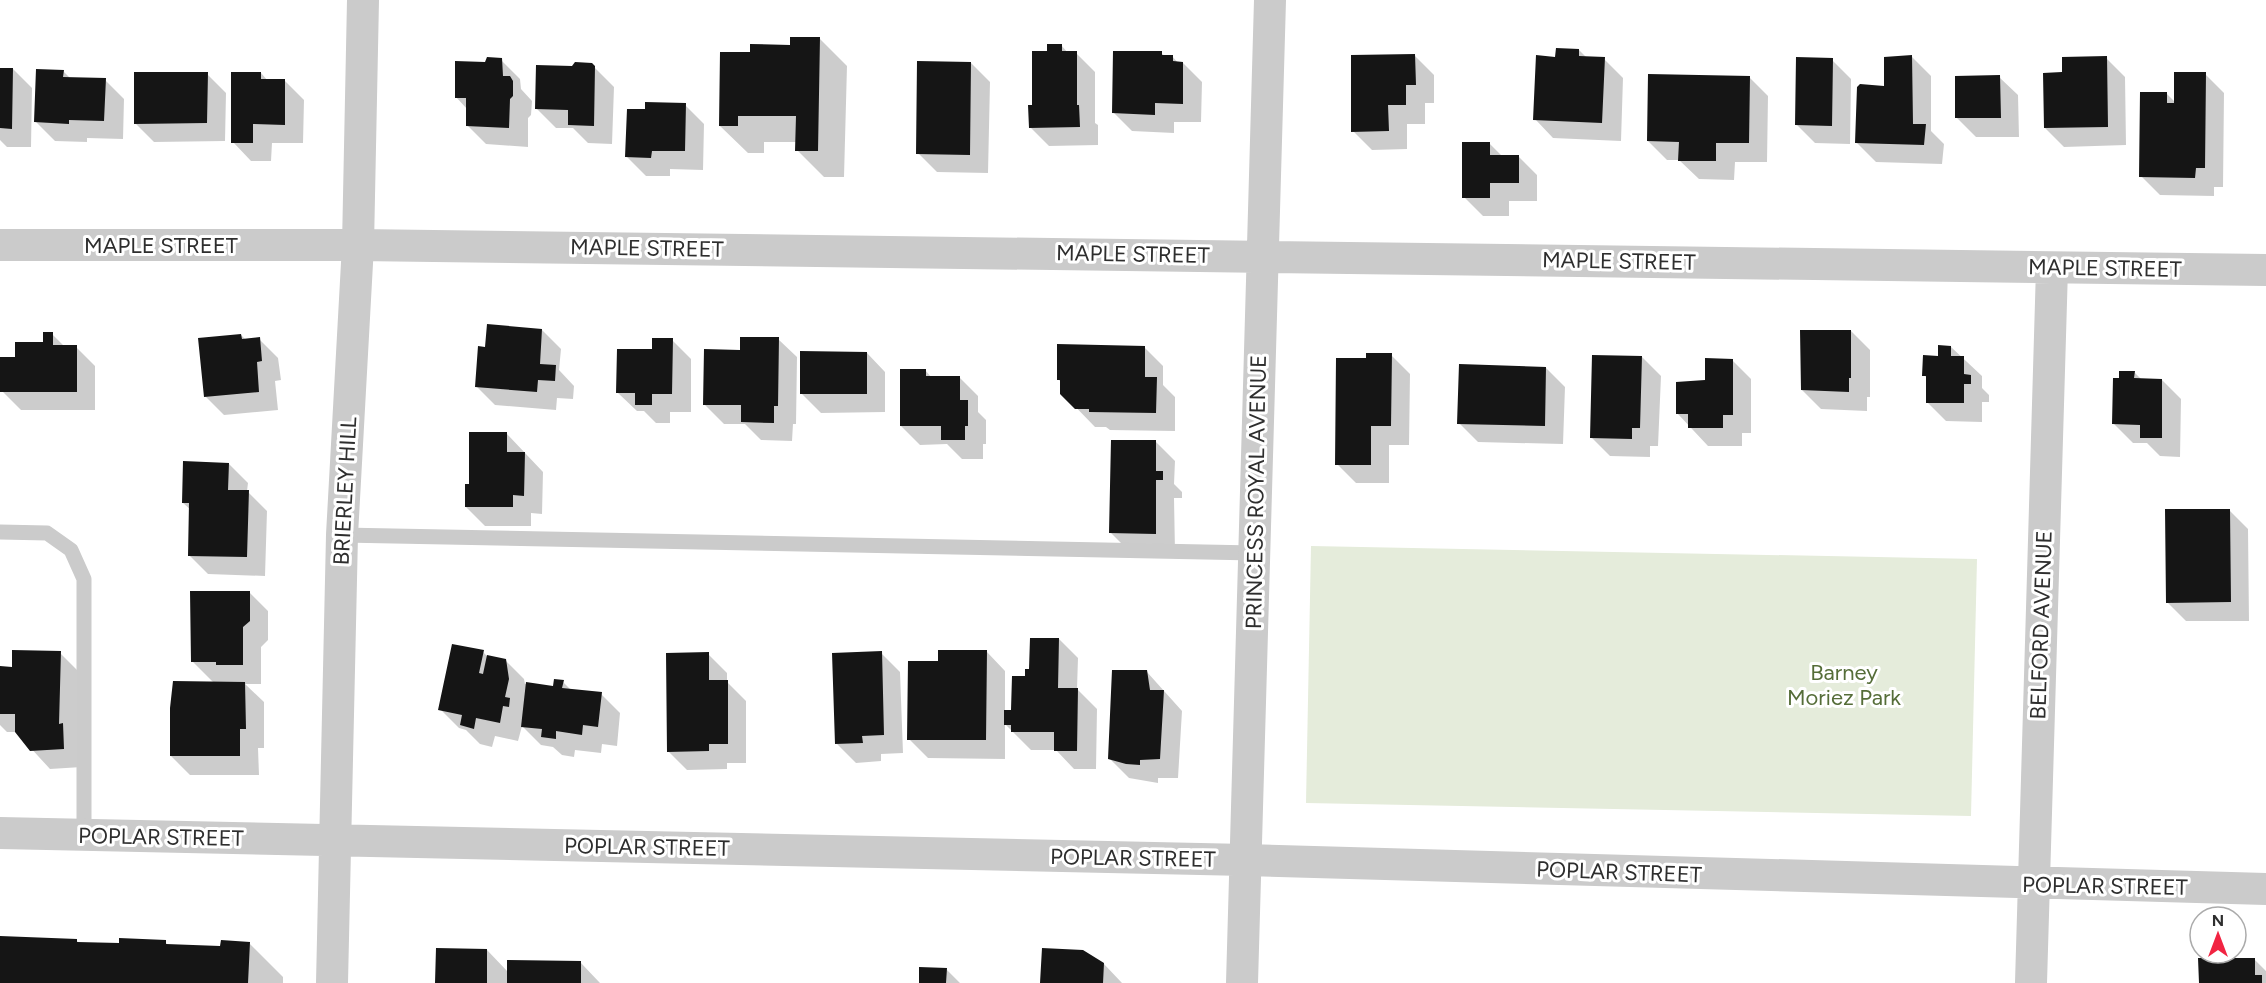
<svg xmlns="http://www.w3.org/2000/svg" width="2266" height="983" viewBox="0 0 2266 983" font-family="Figtree,sans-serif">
<rect width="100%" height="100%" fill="#fff"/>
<path fill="#e5ecdb" d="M1311,546L1977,559L1971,816L1306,803Z"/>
<path fill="#0003" d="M820,39L847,66L844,177H824L797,150V142H764V153H748L720,126L752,54Z
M1061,45L1068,53H1076L1095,72V123L1098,125V145L1049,146L1030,127L1049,53Z
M1579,50L1587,58L1604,59L1623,78L1621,141L1553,138L1535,119L1557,58Z
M1161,53L1165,56H1172L1178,63H1183L1202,82L1201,122H1174V133L1132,131L1113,112Z
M1415,56L1434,75V103H1425V124H1407V149L1372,150L1353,131Z
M1912,57L1931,76V131L1944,144L1942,164L1876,162L1857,143L1886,87Z
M2106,58L2125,77L2126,145L2064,147L2045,128L2064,74Z
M501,60L520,79L521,89L532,101L531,115L528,118V147L486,144L467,125V109L456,97Z
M1832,60L1851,79L1850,144L1815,143L1796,124Z
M971,63L990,82L988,173L937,172L918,153Z
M591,64L614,87L612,144L588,143L573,128H556L537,109Z
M0,69H13L32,88L31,147H7L0,140Z
M63,71L71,79L105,80L124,99L123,139L87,138V142L55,141L36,122Z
M261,73L268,81H285L304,100L303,143H272L271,161H251L233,142Z
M207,74L226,93L225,141L154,142L135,123Z
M2205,74L2224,93L2223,187H2214V196L2160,195L2141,176L2166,93L2175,102Z
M1749,77L1768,96L1767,162H1735L1734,180L1699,179L1679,160H1667L1648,141Z
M1999,77L2018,95L2019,137H1976L1957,118Z
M685,105L704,124L703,170L670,169V176H646L627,157L646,111Z
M1489,143L1502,156H1518L1537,175V201H1509V216H1483L1464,197Z
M542,330L561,349L559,370L574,386L573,399L557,398L556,410L495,405L476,386L487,348Z
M1851,331L1870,350V397H1867V411L1821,409L1802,390Z
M52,334L65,347H76L95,366V410H21L2,391L17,358L45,343Z
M241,335L246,340L259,339L278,358L281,380L275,381L278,410L224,415L205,396Z
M778,339L797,357L796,424H793L792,441L761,440L745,424H724L705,405L741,351Z
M672,340L691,359V412H670V423H656L644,411H637L618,393L654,351Z
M1144,347L1163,366V385L1175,397V431L1110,430L1106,427H1095L1062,393V383L1058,379Z
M1951,347L1982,376V388L1989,395V402H1982V422L1946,421L1927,402L1928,379L1924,375Z
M867,353L885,372V412L821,413L802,394Z
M1391,355L1410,374L1409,445H1389V483H1356L1337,464L1367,360Z
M1642,357L1661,376L1658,446H1650V457L1610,456L1591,437Z
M1732,360L1751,379V433H1742V446H1708L1677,413L1706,382Z
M1546,368L1565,387L1563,444L1478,442L1459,423Z
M925,370L932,378L959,377L978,396V412L986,420V444H983V459H962L947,444L920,445L901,426Z
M2134,372L2142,380H2162L2181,399L2180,457L2160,456L2147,443H2133L2114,424Z
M507,434L543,472L542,514L531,513V526H485L466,507L470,486Z
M1156,442L1175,461L1174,484L1182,492V498H1174L1175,552L1129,551L1110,532Z
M229,464L248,483L247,491L267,511L265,576L208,574L189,555L191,510L183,503Z
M2229,510L2248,529L2249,621H2186L2168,603Z
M249,592L268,611V640L261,647V684H245L264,702V748H258L259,775H190L171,756L214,683L192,661Z
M1059,639L1078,658L1077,689L1097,709L1096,769H1074L1056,750H1031L1005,724V759L928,758L909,739L940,662L987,652L1005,671V711H1013L1031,671Z
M483,652L488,657L505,660L524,679L525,684L555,688L563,682L571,690L601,694L620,713L617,746L602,744L601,753L575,750L574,757L562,755L553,747L541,745L522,726L518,741L495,736L492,747L480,744L466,730L459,728L440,709Z
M60,653L79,672L82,767L50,769L16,732H7L0,725V667L13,668Z
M881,653L900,672L903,753L881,754V761L856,763L837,744Z
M708,654L727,673V682L746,701V763H727V769L687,770L668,751Z
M1147,672L1182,711L1178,778H1158V783L1129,778L1110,759Z
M0,938L76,940L79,943L120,944L165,942L168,945L222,947L249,943L283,977V983H0Z
M487,950L508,972L581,963L600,983H437Z
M2211,953H2221L2228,960L2254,959L2266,971V983H2200L2211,960Z
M1104,964L1122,983H1041Z
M946,969L960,983H920Z"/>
<path fill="#151515" d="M790,37H820L818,151H795L796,116H738V126H719L720,52H750V44L790,45Z
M1047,44H1062V51H1077V105H1079L1080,127L1029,128L1028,105H1032V51H1047Z
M1556,48L1579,49V56L1605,57L1602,123L1533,120L1536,55L1555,57Z
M1113,51H1162V55H1173V61L1183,62V104L1155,103V115L1112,113Z
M1415,54L1416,85H1406V105H1388L1389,131L1351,132V55Z
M1912,55L1913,124H1926L1924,145L1855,143L1857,87L1860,84L1884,86V57Z
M2107,56L2108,127L2044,128L2043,73L2062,72V57Z
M487,57L502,58L503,76H510L513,81V96L510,99L509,128L466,126V98H455V61L485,62Z
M1796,57L1833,58L1832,126L1795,125Z
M917,61L971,62L970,155L916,154Z
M575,62L592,63L595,66L594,126L568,125V110L535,109L536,65L572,66Z
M0,68H13L12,129L0,128Z
M36,69L64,70L63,77L106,78L104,121L69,120V124L34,122Z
M134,72H208L207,123L134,124Z
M231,72H261V79H285V125L253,124V143H231Z
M2174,72H2206L2205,168H2196L2195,178L2139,177L2140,92H2167V103H2174Z
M1648,74L1750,76L1749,143H1716V161H1678L1679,142L1647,141Z
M2000,75L2001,118H1955V76Z
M645,102L686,103L685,151H652L651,158L625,157L627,109H645Z
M1462,142H1490V155H1519V183H1490V198H1462Z
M487,324L542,329L540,364L556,365L555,381L538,380L537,392L475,387L478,346L485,347Z
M1800,330H1851V378H1849V392L1801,390Z
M43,332H53V345H77V392H0V357H15V342H43Z
M241,334L242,339L260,337L262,361L257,362L259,392L204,397L198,338Z
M740,337H779L778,406H774V423L741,422V405H703L704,349L740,350Z
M652,338H673L672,394H652V405H635V393H616L617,349H652Z
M1057,344L1145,346V377H1157L1156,413L1089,412V409H1075L1060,394V380H1057Z
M1938,345L1951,346V356H1964V374L1971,375V384H1964V403H1926V376H1922L1923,355L1938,356Z
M800,351L867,352V394H800Z
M1366,353H1392L1391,426H1371V465H1335L1336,358H1366Z
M1592,355L1642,356L1640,428H1632V439L1590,438Z
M1705,358L1733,359V415H1723V428H1688V414H1676V382L1705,380Z
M1459,364L1546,367L1545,426L1457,424Z
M900,369H926V376H960V400H968V426H965V440H941V426H900Z
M2119,371H2135L2134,378L2162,379V438H2140V425L2112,424L2113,378H2119Z
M469,432H507V452H525L524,496L513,495V507H465V484H469Z
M1111,440H1156V471H1163V480H1156V534L1109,533Z
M183,461L229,463L228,490H249L247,557L188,556L189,503H182Z
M2165,509H2230L2231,602L2166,603Z
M190,591H250V621L243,627V665H216V662H191Z
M1030,638H1059L1058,688H1078L1077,751H1054V732H1011V725H1004V710H1011L1012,676H1025V669H1029Z
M452,644L484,650L479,673L483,674L487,655L506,659L509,679L505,697L510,698L509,707L503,706L500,723L476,718L474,729L460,725L462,715L438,710Z
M12,650L61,651L59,724L63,723L64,749L30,751L15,732V714H0V666L12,667Z
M938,650H987L986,740H907L908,661H938Z
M882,651L884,735L862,736L863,743L835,744L832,653Z
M709,652V680H728V744H709V751L667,752L666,653Z
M1112,670H1147L1150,690H1164L1160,759L1140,760V765L1126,764L1108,759Z
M554,679L564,680L562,688L602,692L598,727L583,725L582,735L556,731V739L541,737L542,729L521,727L526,682L553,686Z
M173,681L245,682L246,729H240V756H170V708Z
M0,936L77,939V942L119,943V938L166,940V944L220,946L221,940L250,942L248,983H0Z
M436,948L487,949V983H435Z
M1042,948L1083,950L1104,963L1103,983H1040Z
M2210,953H2221V958H2255V975H2262V983H2199L2198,958H2210Z
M507,960L581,961V983H507Z
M919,967L947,968L946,983H919Z"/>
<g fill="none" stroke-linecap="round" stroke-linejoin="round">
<path stroke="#cbcbcb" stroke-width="15" d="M0,532L47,533L71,550L84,579V835
M342,535L1255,553"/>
<path stroke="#cbcbcb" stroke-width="32" d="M0,245H358L2266,270
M0,833L1246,860L2266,889
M332,983L342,535L358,245L363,0
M1242,983L1270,0
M2031,983L2052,268"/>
</g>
<g text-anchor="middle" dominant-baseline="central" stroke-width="6" stroke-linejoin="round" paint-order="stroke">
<g font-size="22" fill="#2e2e2e" stroke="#fff">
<text x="161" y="245">MAPLE STREET</text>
<text transform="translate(647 248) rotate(1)">MAPLE STREET</text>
<text transform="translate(1133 254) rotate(1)">MAPLE STREET</text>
<text transform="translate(1619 261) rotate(1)">MAPLE STREET</text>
<text transform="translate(2105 268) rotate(1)">MAPLE STREET</text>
<text transform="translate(345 491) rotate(-87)">BRIERLEY HILL</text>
<text transform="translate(1256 492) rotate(-89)">PRINCESS ROYAL AVENUE</text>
<text transform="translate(2041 625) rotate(-88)">BELFORD AVENUE</text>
<text transform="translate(161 837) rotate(1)">POPLAR STREET</text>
<text transform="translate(647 847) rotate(1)">POPLAR STREET</text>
<text transform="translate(1133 858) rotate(1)">POPLAR STREET</text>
<text transform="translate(1619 872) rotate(2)">POPLAR STREET</text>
<text transform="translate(2105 886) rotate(1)">POPLAR STREET</text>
</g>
<g font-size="22" fill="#556d38" stroke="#fff">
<text x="1844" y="672">Barney<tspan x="1844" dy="25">Moriez Park</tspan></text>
</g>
</g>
<g transform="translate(2218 935)"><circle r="28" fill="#ffffff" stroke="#ababab" stroke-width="1.5"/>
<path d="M0-4.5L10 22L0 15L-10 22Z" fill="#f12442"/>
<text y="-9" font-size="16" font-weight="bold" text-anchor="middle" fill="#2e2e2e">N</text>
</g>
</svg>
